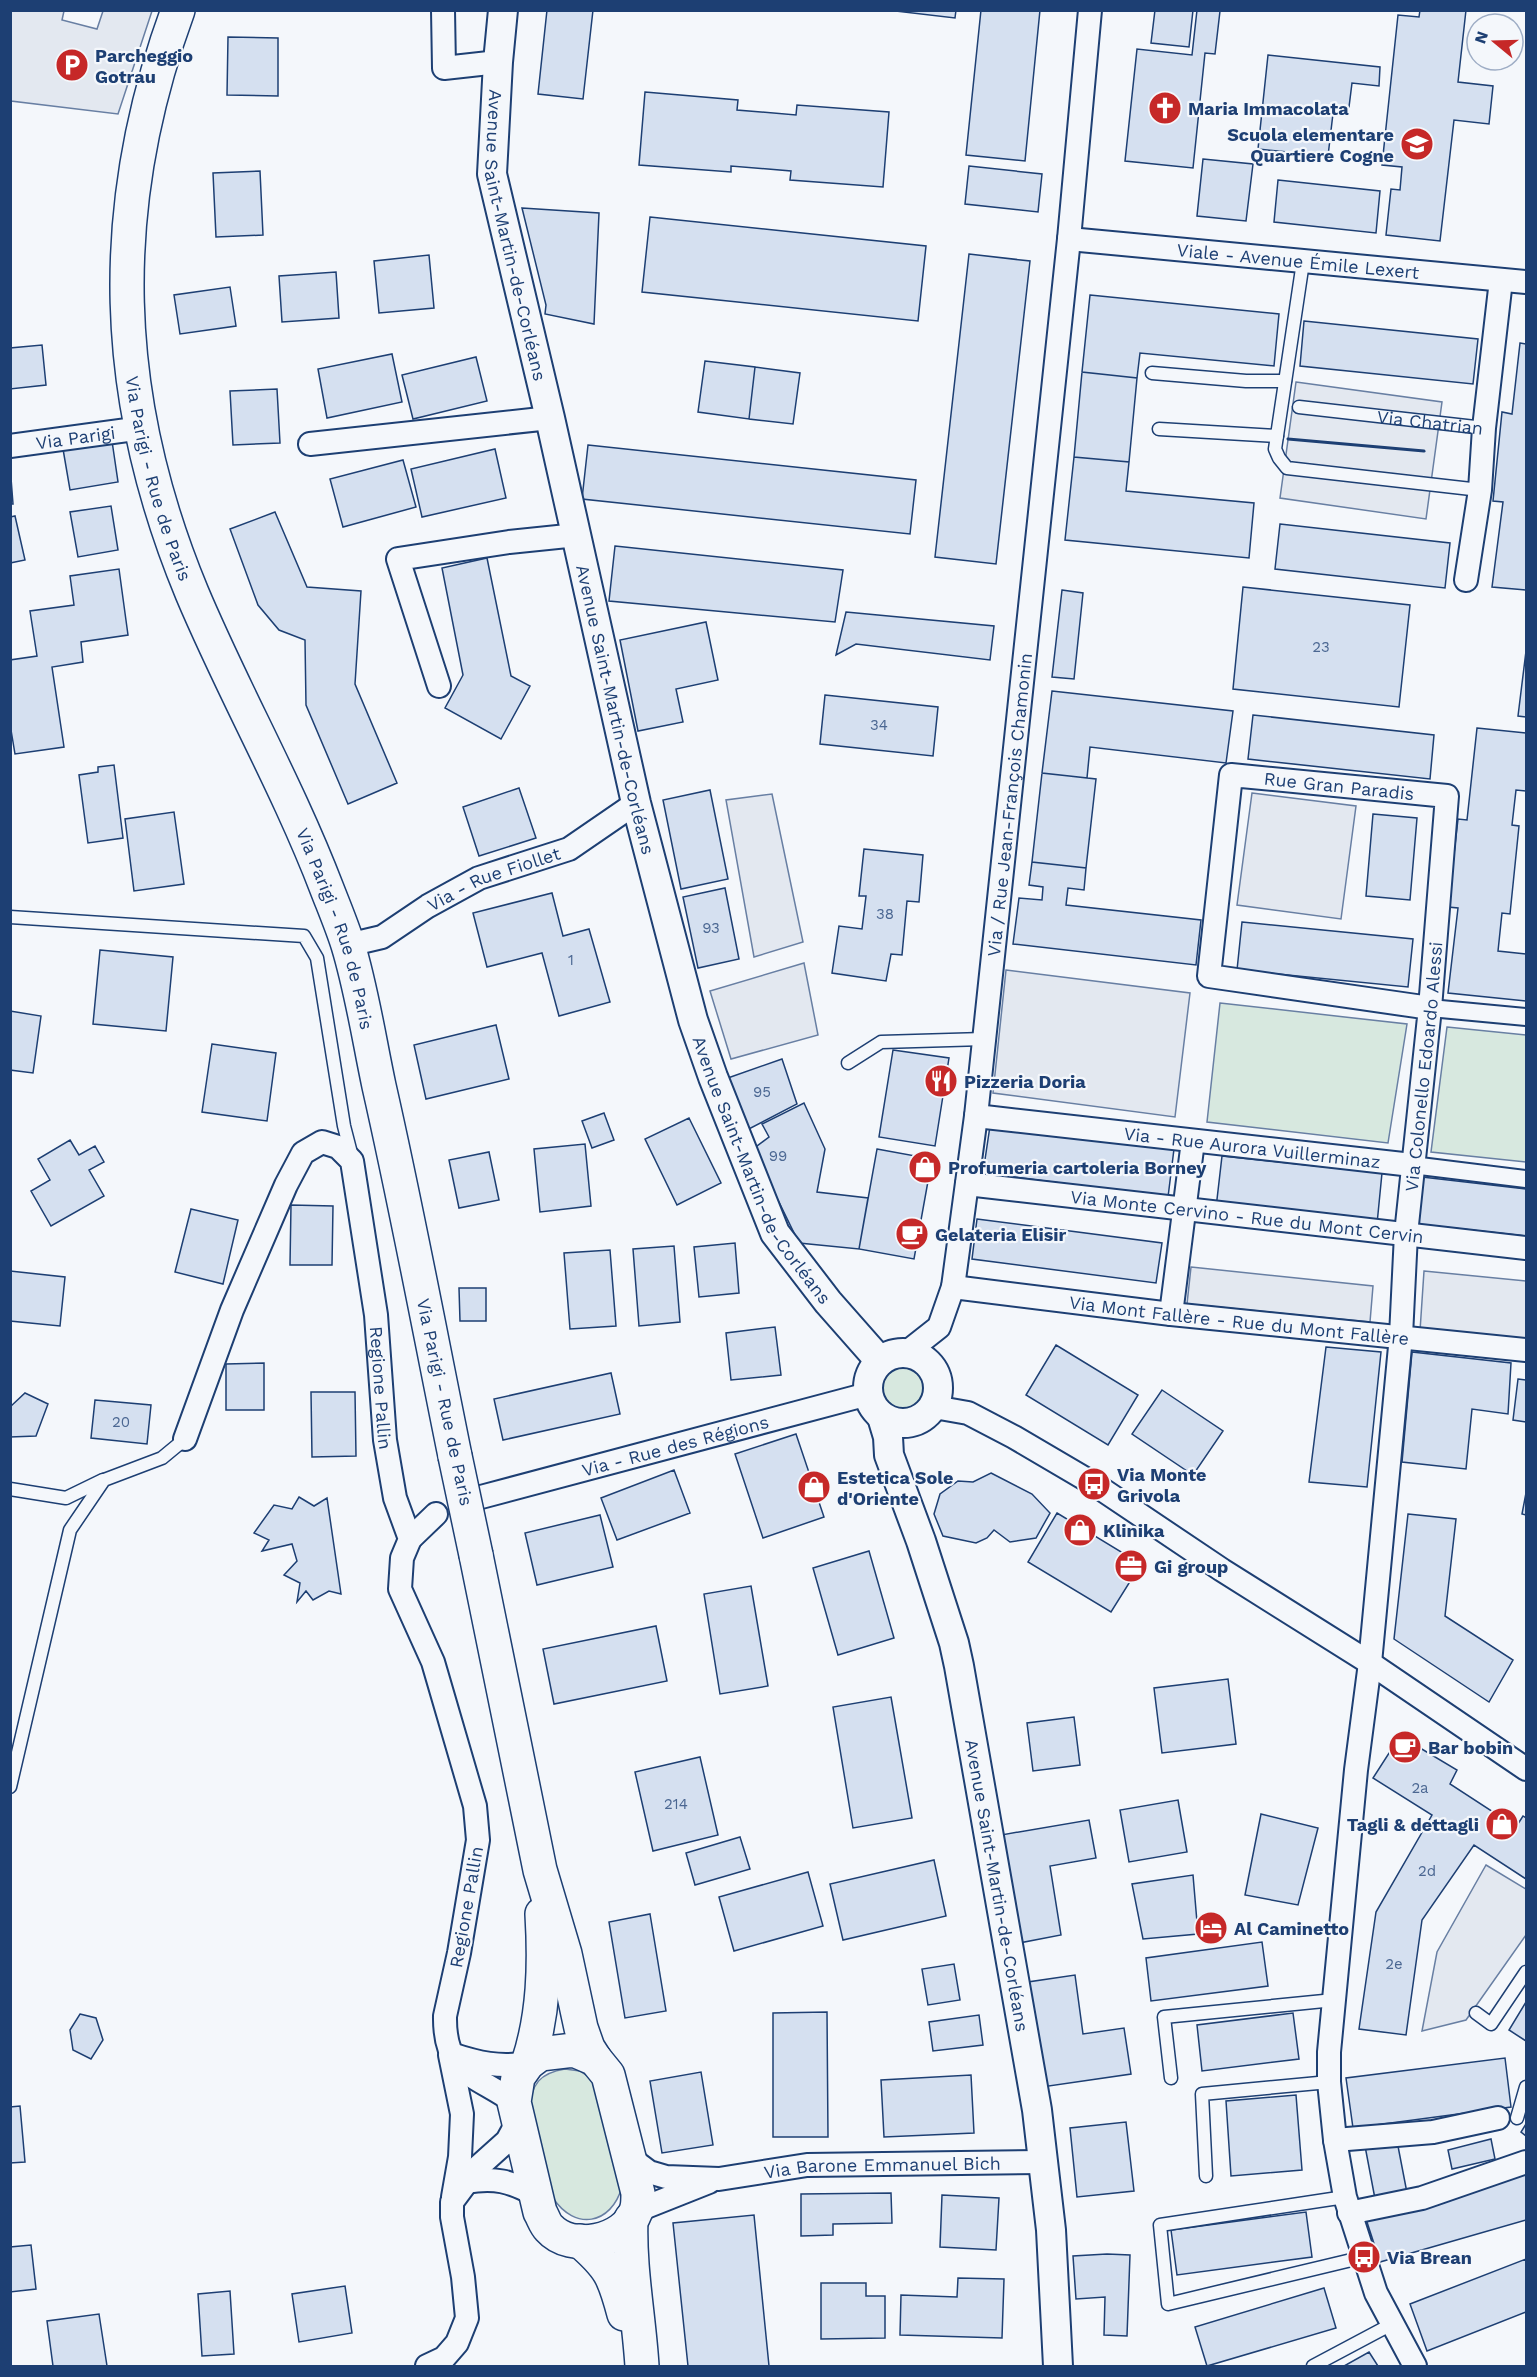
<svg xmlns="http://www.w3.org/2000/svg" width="1537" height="2377" viewBox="0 0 1537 2377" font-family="'Work Sans',sans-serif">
<rect width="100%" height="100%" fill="#f4f7fb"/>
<path fill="#d7e8df" stroke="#687fa3" stroke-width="1.5" d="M1220,1003L1407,1024L1388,1143L1207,1122Z
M1447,1027L1526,1035V1162L1431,1152Z
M879 1387a24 24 0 1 1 48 0a24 24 0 1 1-48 0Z
M565,2069L580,2071L593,2080L622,2187C611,2225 575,2231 553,2198L530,2109C531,2084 540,2073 565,2069Z"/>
<path fill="#e3e8f0" stroke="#687fa3" stroke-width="1.5" d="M11,10L64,11L62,20L97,29L103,11H152L118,114L11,101Z
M1296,382L1442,402L1426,519L1280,498Z
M1252,793L1356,806L1341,919L1237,905Z
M772,794L803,942L754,957L726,800Z
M804,963L818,1035L731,1059L710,991Z
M1006,970L1190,993L1175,1117L993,1093Z
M1191,1267L1373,1286L1370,1322L1187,1304Z
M1424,1271L1526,1281V1343L1420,1331Z
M1486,1865L1526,1889V1935L1466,2020L1422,2031L1437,1952Z"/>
<path fill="#d5e0f0" stroke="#1d3f73" stroke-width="1.5" d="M547,10H593L583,99L538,94Z
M887,10H956L955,18Z
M981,10H1040L1025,161L966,155Z
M1155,10H1193L1189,47L1151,43Z
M1197,10L1220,11L1215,54L1205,53L1193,168L1125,161L1137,49L1192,55Z
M1420,10H1466L1458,82L1493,86L1489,124L1454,120L1440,241L1386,235L1391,189L1400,190L1402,167L1382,165L1398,15L1419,17Z
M228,37L278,38V96L227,95Z
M1268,55L1380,67L1379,86L1352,83L1349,107L1334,105L1328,156L1258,149Z
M645,92L738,100L737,110L796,115L797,105L889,112L883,187L790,180L791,171L731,166V172L639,165Z
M1203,159L1253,164L1246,221L1197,216Z
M969,166L1042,174L1038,212L965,204Z
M260,171L263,235L216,237L213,173Z
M1278,180L1380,191L1376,233L1274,222Z
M522,208L599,213L594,324L545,314L546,305Z
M650,217L926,246L918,321L642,292Z
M969,254L1030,261L996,564L935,557Z
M429,255L434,308L379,313L374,261Z
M336,272L339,318L282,322L279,276Z
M230,287L236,326L180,334L174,295Z
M1090,295L1279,314L1274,366L1140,353L1137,378L1082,372Z
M1304,321L1478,339L1473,384L1300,366Z
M1520,343L1526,344V590L1492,587L1503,502L1493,501L1502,412L1512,414Z
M42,345L46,385L10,389V348Z
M392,354L402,402L327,418L318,369Z
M476,357L487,401L413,419L402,375Z
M705,361L755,367L749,419L698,412Z
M755,367L800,373L793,424L749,419Z
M1082,372L1137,378L1129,462L1074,457Z
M277,389L280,443L233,445L230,391Z
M112,441L118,482L70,490L63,449Z
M588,445L916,480L910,534L582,499Z
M495,449L506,498L422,517L411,469Z
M1074,457L1129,462L1126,491L1254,503L1249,558L1065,540Z
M403,460L416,507L343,527L330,479Z
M10,465L13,504H10Z
M111,506L118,550L78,557L70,512Z
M275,512L307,587L361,591L355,684L397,783L348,804L306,705L305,640L279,630L258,605L230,529Z
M15,516L25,560L10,563V517Z
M1280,524L1450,543L1445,588L1275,569Z
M615,546L843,570L835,622L609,601Z
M487,558L511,676L530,686L501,739L445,708L463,675L442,568Z
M119,569L128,635L81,642L83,662L52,667L64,747L15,754L10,724V660L37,656L30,611L74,605L70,576Z
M1243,587L1410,605L1399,707L1233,689Z
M1062,590L1083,593L1074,679L1052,677Z
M846,612L994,626L990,660L856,644L836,655Z
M706,622L718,680L676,689L683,722L638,731L620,640Z
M1526,651V717L1518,716Z
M1052,691L1233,711L1226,763L1090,747L1087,778L1042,773Z
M825,695L938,707L933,756L820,744Z
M1253,715L1434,735L1430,779L1248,759Z
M1477,728L1526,733V791L1516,790L1512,825L1519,826L1510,914L1502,913L1498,951L1526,954V1001L1448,993L1458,908L1448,907L1458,819L1467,820Z
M114,765L123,838L88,843L79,775L98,772V767Z
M1042,773L1096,779L1086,868L1032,862Z
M519,788L536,838L479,856L463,807Z
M710,790L728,879L681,889L663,800Z
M174,812L184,884L134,891L125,819Z
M1373,814L1417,818L1410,900L1366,896Z
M864,849L923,855L919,902L907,901L902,955L891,954L886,981L832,973L839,926L862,929L866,896H859Z
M1032,862L1086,868L1084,890L1068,888L1066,905L1201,920L1196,965L1013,944L1019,898L1042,900L1043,887L1029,885Z
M725,888L739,959L698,968L683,897Z
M552,893L563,936L589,929L610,1002L559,1016L542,953L487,967L473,913Z
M1242,922L1413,939L1408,987L1237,970Z
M100,950L173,957L166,1031L93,1024Z
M10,1011L41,1016L33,1073L10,1070Z
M496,1025L509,1079L426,1099L414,1045Z
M212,1044L276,1053L267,1121L202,1112Z
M893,1050L949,1058L935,1146L879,1137Z
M782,1059L797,1104L747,1130L725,1079Z
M804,1103L825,1149L817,1192L868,1198L859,1249L799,1243L753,1149L769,1137L762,1124Z
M604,1113L614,1140L592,1148L582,1121Z
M689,1118L721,1183L677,1205L645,1139Z
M990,1126L1174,1149L1168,1197L983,1173Z
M70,1140L79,1155L95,1146L104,1162L89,1170L104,1196L51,1226L31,1191L50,1180L38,1159Z
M585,1144L591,1206L540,1212L534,1149Z
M877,1149L932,1159L914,1259L859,1249Z
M489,1152L499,1200L459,1208L449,1160Z
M1222,1156L1382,1173L1377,1224L1216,1208Z
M1422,1177L1526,1189V1236L1416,1224Z
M291,1205L333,1206L332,1265H290Z
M191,1209L238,1220L223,1284L175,1272Z
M977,1219L1162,1243L1156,1283L972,1259Z
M735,1243L739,1293L699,1297L694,1247Z
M674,1246L680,1322L639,1326L633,1249Z
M610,1250L616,1326L570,1329L564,1253Z
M10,1271L65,1277L60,1326L10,1321Z
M459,1288H486V1321H460Z
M775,1327L781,1375L731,1380L726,1333Z
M1056,1345L1138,1395L1108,1445L1026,1395Z
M1326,1347L1381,1352L1367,1487L1309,1482Z
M1412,1352L1511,1363L1508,1414L1472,1409L1466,1469L1402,1462Z
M264,1363V1410H226V1364Z
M611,1373L620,1414L503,1440L494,1399Z
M1518,1379L1526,1380V1422L1513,1420Z
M1162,1390L1223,1431L1193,1475L1132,1434Z
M311,1392H355L356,1456L312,1457Z
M25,1393L48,1404L36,1436L10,1437V1407Z
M95,1400L151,1405L147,1444L91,1438Z
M796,1434L824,1517L763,1538L735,1454Z
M674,1470L690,1513L617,1540L601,1498Z
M991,1473L1032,1494L1050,1513L1036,1538L1010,1542L994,1530L987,1538L976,1543L943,1536L934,1514L940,1494L958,1481L973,1482Z
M1526,1493V1515L1522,1514Z
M299,1497L314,1506L327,1498L341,1594L329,1591L313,1600L306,1591L297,1602L300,1583L284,1575L297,1561L292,1544L262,1551L269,1540L254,1533L274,1505L292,1509Z
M1057,1513L1141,1564L1111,1612L1028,1562Z
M1408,1514L1456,1519L1445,1616L1513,1660L1489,1702L1394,1639Z
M600,1515L613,1567L537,1585L525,1533Z
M869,1551L894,1638L838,1655L813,1568Z
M751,1586L768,1686L720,1694L704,1594Z
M656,1626L667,1681L554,1704L543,1649Z
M1228,1679L1236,1744L1162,1753L1154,1688Z
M891,1697L912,1818L853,1828L833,1707Z
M1074,1717L1080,1765L1033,1771L1027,1723Z
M1400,1736L1457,1770L1450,1784L1516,1827L1523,1816L1526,1818V1879L1474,1845L1422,1920L1406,2035L1359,2029L1376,1912L1432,1815L1373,1778Z
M700,1757L718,1835L653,1851L635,1772Z
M1178,1800L1187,1852L1129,1862L1120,1810Z
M1261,1814L1318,1828L1298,1905L1245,1895Z
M1089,1820L1096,1858L1050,1866L1061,1935L1019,1943L1001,1835Z
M740,1837L750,1869L695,1885L686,1853Z
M934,1860L946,1916L843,1940L830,1884Z
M808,1872L823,1926L734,1951L719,1897Z
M1193,1875L1198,1934L1143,1939L1132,1884Z
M650,1914L666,2011L625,2018L609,1922Z
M1262,1942L1268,1986L1151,2001L1146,1958Z
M954,1964L960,2000L928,2005L922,1969Z
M1075,1975L1083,2034L1124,2028L1131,2074L1042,2087L1028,1982Z
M1526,2002V2041L1509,2030Z
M827,2012L828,2137H773V2013Z
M1293,2013L1299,2059L1202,2071L1197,2025Z
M80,2014L96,2018L103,2040L91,2059L73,2050L70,2030Z
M979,2015L983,2045L933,2051L929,2022Z
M1505,2058L1511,2107L1353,2128L1346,2078Z
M701,2072L713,2145L662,2153L650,2081Z
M971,2075L974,2133L884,2137L881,2080Z
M1296,2095L1302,2170L1231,2176L1226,2101Z
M20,2106L25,2162L10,2163V2107Z
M1126,2122L1134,2191L1077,2197L1070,2128Z
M1526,2124V2136L1521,2132Z
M1491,2139L1495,2159L1452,2169L1448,2150Z
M1397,2141L1408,2198L1376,2204L1365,2146Z
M1526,2172V2220L1380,2262L1366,2219Z
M891,2193L892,2223L833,2224V2235L801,2236V2194Z
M942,2195L999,2198L996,2250L940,2247Z
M1306,2212L1312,2257L1177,2275L1171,2230Z
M754,2215L769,2366H688L673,2223Z
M31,2245L36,2289L10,2292V2247Z
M1107,2254L1130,2255L1127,2336L1104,2335L1105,2297L1076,2299L1073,2256Z
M1526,2259V2312L1427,2351L1410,2304Z
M958,2278L1004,2279L1002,2338L900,2335L901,2295L957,2297Z
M821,2283H866V2296H885V2338L821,2339Z
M345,2286L352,2333L299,2342L292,2294Z
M1324,2288L1336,2328L1207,2366L1195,2327Z
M230,2291L234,2354L202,2356L198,2294Z
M99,2314L107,2366H53L47,2321Z
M1369,2352L1378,2366H1344Z"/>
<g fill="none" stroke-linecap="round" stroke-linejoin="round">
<g stroke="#1d3f73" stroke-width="15">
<g id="service">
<path d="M1303,262L1275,449L1279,458L1287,468L1480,490"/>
<path d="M1152,373L1246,381H1285"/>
<path id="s1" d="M1299,407L1484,428"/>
<path d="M1159,429L1277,436"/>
<path d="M10,917L304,936L317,958L344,1126L352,1157"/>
<path d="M848,1063L881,1042L984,1039"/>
<path d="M10,1489L66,1498L103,1480"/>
<path d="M10,1787L70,1530L104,1480L162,1458L185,1439"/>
<path d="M1476,2013L1491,2024L1526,1972"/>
<path d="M1171,2078L1164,2017L1334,2000"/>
<path d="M1517,2118L1526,2087"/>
<path d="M1206,2176L1202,2094L1329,2082"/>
<path d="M1345,2197L1160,2225L1168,2304L1364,2257"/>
<path d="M1313,2366L1392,2324"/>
</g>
</g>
<g stroke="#1d3f73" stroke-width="20">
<path id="pedestrian" d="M1430,1008L1526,1017
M1412,1165L1526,1179"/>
</g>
<g stroke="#1d3f73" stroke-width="26">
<g id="minor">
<path d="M443,10L444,68L498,62"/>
<path id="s2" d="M1069,239L1526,282"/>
<path d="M310,444L550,418"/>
<path id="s3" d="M10,446L142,428"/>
<path d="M1466,580L1480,490L1484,428L1501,280"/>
<path d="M439,686L398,559L509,542L577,535"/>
<path id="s4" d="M348,945L382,937L428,906L479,878L569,849L636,803"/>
<path id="s5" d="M976,1116L1412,1165"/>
<path id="s6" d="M967,1184L1526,1248"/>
<path id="s7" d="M953,1287L1171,1314L1526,1350"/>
<path d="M1171,1314L1193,1141"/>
<path id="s8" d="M906,1353L939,1327L953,1287L976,1116L1069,239L1090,10"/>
<path d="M934,1407L968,1413L1014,1437L1094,1484L1222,1570L1370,1663L1526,1769"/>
<path id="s9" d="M185,1439L232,1310L286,1185L303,1153L322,1142L338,1147L352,1161L376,1315L385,1440L395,1498L410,1539L402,1558L400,1589L433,1662L475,1806L478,1840L459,1953L445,2016C444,2074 474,2074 514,2102"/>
<path id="s10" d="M481,1497L868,1394"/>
<path d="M410,1539L436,1514"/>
<path d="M451,2054C478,2063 500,2068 528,2063"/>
<path d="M450,2055L462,2114L460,2157L453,2197"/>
<path d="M1335,2140L1433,2132L1498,2118"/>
<path id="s11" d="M629,2157L649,2172L666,2177L719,2179L807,2165L1044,2162"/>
<path d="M466,2182C495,2177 510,2181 536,2195"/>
<path d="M636,2211L709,2182"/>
<path d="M1349,2213L1422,2198L1526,2162"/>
<path d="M427,2366L444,2358L457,2343L467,2318L463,2277L452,2217V2202L478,2167L507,2141L518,2121"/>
<path id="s12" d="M1415,2366L1376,2293L1345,2197L1335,2140L1329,2082V2052L1356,1770L1370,1663L1401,1336L1406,1234L1430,1008L1447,796L1231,775L1209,976L1430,1008"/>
</g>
</g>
<g stroke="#1d3f73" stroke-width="32">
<g id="tertiary">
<path id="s13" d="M503,10L498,62L492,174L550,418L636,803L693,1020L713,1077L775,1233L828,1302L880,1361"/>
<circle cx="903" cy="1388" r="35"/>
<path id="s14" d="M882,1417L888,1437L889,1455L921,1541L954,1643L959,1666L1037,2110L1051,2230L1058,2366"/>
</g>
</g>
<g stroke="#1d3f73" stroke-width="36">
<g id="primary">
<path id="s15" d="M178,10C105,209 111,398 192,593C234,693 288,787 327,889C334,907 342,926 348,945C362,991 369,1039 379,1086C407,1209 430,1333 455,1456"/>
<path d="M476,1555L540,1870L565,1954L581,2028L588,2048L595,2059"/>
<path d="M574,2050L595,2059L608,2075L638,2193C638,2198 638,2206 636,2211C625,2242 571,2253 549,2228C545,2224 543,2217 540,2212L514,2102L518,2077L528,2063L540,2054Z"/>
<path d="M528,2063C544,2015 545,1964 542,1914"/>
<path d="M631,2219C629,2268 639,2317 642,2366"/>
<path d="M580,2241C610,2267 614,2276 624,2314"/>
</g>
</g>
<use href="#service" stroke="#f4f7fb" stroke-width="12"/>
<use href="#pedestrian" stroke="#f4f7fb" stroke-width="16"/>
<use href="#minor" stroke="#f4f7fb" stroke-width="22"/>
<use href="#tertiary" stroke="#f4f7fb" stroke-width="28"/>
<use href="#primary" stroke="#f4f7fb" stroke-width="33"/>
<g stroke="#1d3f73" stroke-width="36" stroke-linecap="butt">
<path id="primary-bridge" d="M455,1456L476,1555"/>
</g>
<use href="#primary-bridge" stroke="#f4f7fb" stroke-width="33"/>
<path stroke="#1d3f73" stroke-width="3" d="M1288,439L1424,451"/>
</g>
<defs>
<g id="parking-disc" transform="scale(1.725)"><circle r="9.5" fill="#c62828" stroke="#f4f7fb"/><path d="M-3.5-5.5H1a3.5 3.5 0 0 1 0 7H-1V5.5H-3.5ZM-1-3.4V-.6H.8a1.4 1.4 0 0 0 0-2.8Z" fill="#fff"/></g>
<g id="church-disc" transform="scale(1.725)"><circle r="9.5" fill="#c62828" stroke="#f4f7fb"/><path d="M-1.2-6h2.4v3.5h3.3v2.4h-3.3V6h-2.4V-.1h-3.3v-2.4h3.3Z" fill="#fff"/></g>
<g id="school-disc" transform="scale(1.725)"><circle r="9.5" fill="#c62828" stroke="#f4f7fb"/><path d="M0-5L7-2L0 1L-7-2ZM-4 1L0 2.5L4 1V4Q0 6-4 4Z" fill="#fff"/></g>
<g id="restaurant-disc" transform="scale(1.725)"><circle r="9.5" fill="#c62828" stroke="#f4f7fb"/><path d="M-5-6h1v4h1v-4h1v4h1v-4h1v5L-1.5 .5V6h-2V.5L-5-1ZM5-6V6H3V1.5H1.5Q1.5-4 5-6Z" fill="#fff"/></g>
<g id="shop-disc" transform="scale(1.725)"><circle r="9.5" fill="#c62828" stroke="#f4f7fb"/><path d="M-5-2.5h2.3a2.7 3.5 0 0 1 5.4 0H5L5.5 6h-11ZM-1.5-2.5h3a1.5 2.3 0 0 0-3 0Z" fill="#fff"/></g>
<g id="cafe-disc" transform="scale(1.725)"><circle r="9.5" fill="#c62828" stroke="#f4f7fb"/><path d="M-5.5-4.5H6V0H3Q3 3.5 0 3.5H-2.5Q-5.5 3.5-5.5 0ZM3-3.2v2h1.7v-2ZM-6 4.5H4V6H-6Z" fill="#fff"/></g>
<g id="bus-disc" transform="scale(1.725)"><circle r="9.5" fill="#c62828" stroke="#f4f7fb"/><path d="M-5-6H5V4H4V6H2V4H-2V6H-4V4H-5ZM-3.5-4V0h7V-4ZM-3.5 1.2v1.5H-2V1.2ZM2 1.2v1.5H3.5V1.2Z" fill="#fff"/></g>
<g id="office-disc" transform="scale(1.725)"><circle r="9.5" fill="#c62828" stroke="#f4f7fb"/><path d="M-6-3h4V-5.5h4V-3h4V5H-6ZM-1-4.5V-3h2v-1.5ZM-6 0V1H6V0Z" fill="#fff"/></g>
<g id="hotel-disc" transform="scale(1.725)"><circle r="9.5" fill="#c62828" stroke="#f4f7fb"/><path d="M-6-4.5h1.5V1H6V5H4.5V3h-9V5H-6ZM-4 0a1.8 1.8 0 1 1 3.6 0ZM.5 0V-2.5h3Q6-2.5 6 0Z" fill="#fff"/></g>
</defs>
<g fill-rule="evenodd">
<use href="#parking-disc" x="72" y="65"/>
<use href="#church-disc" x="1165" y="108"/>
<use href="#school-disc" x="1417" y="144"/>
<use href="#restaurant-disc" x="941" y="1081"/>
<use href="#shop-disc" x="925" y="1167"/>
<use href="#cafe-disc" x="912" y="1234"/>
<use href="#bus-disc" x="1094" y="1484"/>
<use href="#shop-disc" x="814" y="1487"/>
<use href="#shop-disc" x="1080" y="1530"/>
<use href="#office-disc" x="1131" y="1566"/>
<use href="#cafe-disc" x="1405" y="1747"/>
<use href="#shop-disc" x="1502" y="1824"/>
<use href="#hotel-disc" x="1211" y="1928"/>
<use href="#bus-disc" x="1364" y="2257"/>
</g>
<g text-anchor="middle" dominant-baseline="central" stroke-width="4.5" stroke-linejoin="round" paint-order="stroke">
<g font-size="15" fill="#4b6792">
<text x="1321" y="647">23</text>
<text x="879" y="725">34</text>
<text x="885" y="914">38</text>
<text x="711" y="928">93</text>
<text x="571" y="960">1</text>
<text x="762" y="1092">95</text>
<text x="778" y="1156">99</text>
<text x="121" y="1422">20</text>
<text x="1420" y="1788">2a</text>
<text x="676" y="1804">214</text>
<text x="1427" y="1871">2d</text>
<text x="1394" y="1964">2e</text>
</g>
<g font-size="18" font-weight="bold" fill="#1d3f73" stroke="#f4f7fb" text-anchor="start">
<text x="95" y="55">Parcheggio<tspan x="95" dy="21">Gotrau</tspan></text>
<text x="1188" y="108">Maria Immacolata</text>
<text x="1394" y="134" text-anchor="end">Scuola elementare<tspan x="1394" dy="21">Quartiere Cogne</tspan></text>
<text x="964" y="1081">Pizzeria Doria</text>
<text x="948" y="1167">Profumeria cartoleria Borney</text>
<text x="935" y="1234">Gelateria Elisir</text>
<text x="1117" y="1474">Via Monte<tspan x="1117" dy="21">Grivola</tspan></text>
<text x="837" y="1477">Estetica Sole<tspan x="837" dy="21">d'Oriente</tspan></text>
<text x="1103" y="1530">Klinika</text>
<text x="1154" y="1566">Gi group</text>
<text x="1428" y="1747">Bar bobin</text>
<text x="1479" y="1824" text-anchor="end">Tagli &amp; dettagli</text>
<text x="1234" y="1928">Al Caminetto</text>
<text x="1387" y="2257">Via Brean</text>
</g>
<g font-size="18" fill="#1d3f73" stroke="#f4f7fb">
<text stroke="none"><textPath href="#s13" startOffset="228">Avenue Saint-Martin-de-Corléans</textPath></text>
<text stroke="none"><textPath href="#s2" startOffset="230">Viale - Avenue Émile Lexert</textPath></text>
<text stroke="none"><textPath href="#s1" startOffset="132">Via Chatrian</textPath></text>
<text stroke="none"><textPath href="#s3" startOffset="66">Via Parigi</textPath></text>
<text stroke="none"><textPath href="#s15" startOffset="478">Via Parigi - Rue de Paris</textPath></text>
<text stroke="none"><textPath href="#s13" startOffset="714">Avenue Saint-Martin-de-Corléans</textPath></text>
<text transform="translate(1339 786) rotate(6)">Rue Gran Paradis</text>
<text stroke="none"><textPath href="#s8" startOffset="570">Via / Rue Jean-François Chamonin</textPath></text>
<text stroke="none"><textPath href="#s4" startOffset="162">Via - Rue Fiollet</textPath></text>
<text stroke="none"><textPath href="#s15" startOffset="964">Via Parigi - Rue de Paris</textPath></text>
<text stroke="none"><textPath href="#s12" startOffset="1320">Via Colonello Edoardo Alessi</textPath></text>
<text stroke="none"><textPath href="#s5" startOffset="278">Via - Rue Aurora Vuillerminaz</textPath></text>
<text stroke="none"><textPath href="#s13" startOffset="1200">Avenue Saint-Martin-de-Corléans</textPath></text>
<text stroke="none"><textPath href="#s6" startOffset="282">Via Monte Cervino - Rue du Mont Cervin</textPath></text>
<text stroke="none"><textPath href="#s7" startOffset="288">Via Mont Fallère - Rue du Mont Fallère</textPath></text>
<text stroke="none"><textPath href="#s9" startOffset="597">Regione Pallin</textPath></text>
<text transform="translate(445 1402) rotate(78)">Via Parigi - Rue de Paris</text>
<text stroke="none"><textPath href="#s10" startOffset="201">Via - Rue des Régions</textPath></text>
<text stroke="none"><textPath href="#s14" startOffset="484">Avenue Saint-Martin-de-Corléans</textPath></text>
<text transform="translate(466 1907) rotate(-80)">Regione Pallin</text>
<text stroke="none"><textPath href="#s11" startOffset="260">Via Barone Emmanuel Bich</textPath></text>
</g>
</g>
<rect width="1537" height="2377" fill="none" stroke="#1d3f73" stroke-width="24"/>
<g transform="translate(1495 42) rotate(289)"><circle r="28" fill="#f4f7fb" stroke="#9eadc5" stroke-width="1.5"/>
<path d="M0-4.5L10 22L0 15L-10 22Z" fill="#c62828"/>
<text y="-9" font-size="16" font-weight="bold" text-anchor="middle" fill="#1d3f73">N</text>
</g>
</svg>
